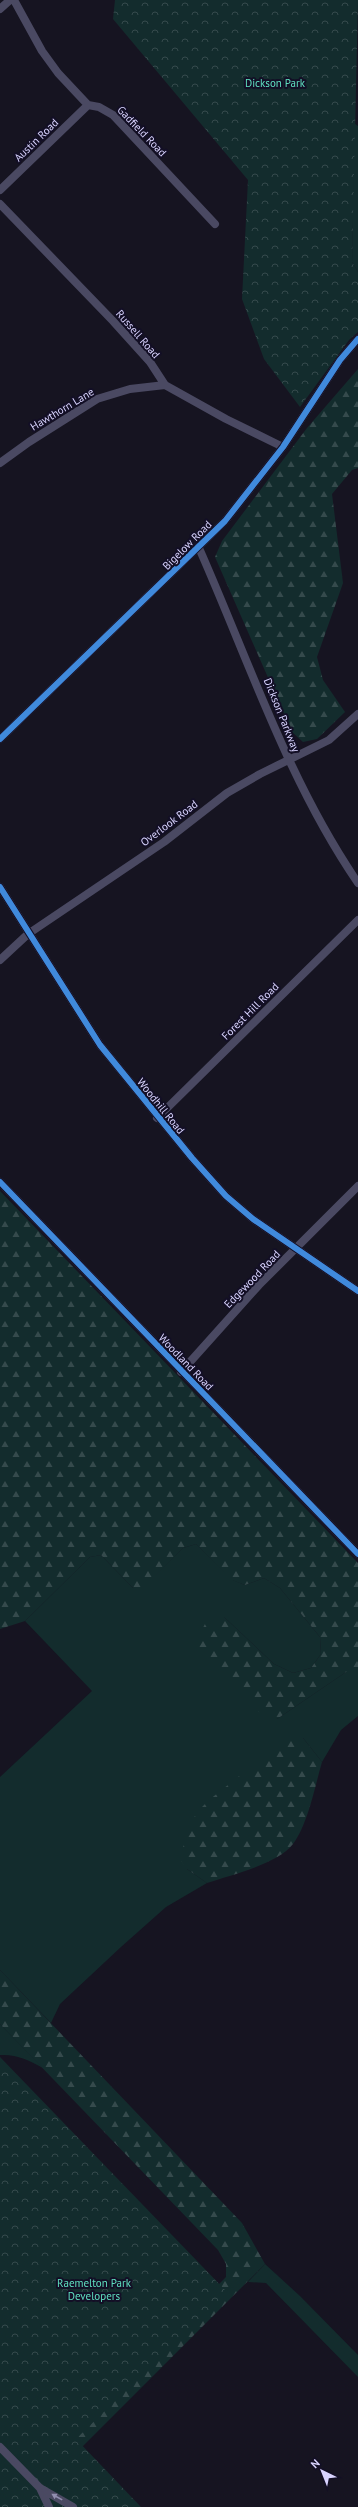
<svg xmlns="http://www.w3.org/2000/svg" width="358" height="2507" viewBox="0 0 358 2507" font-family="'PT Sans',sans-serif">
<defs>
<pattern id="forest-firs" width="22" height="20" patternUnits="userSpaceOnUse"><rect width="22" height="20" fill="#132c2d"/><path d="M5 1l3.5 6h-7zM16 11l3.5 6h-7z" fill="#354a4c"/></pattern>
<pattern id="park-crowns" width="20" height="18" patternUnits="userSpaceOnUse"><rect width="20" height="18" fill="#132c2d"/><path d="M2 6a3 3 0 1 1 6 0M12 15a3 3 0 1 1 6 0" fill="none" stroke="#354a4c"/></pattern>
</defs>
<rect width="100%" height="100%" fill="#161421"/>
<path fill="#132c2d" d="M354,123L358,126V272L352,262Z
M196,1544L233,1580L245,1585L264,1578L280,1588L320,1637L321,1654L311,1668L293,1673L274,1664L224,1617L277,1719L346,1672H358V1716L341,1730L322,1762L303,1738L187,1869L207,1883L166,1907L121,1947L60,2004L51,2023L0,1970V1777L92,1691L25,1621L90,1557L101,1555L133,1588H143L183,1548Z
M0,2024L43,2068C29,2060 16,2054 0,2055Z
M265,2264L300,2296L358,2355V2377L266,2283L248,2282Z"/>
<path fill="url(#forest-firs)" d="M358,369V468L352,470L332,494L343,583L317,657L323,680L345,712L317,739L303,742L292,732L215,557L222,541L307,428Z
M0,1191L358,1563V1672H346L277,1719L262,1715L193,1647L205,1624L224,1617L274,1664L293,1673L311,1668L321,1654L320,1637L280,1588L264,1578L245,1585L232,1580L196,1544L183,1548L144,1588H133L101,1555L90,1557L25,1621L0,1629Z
M303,1738L322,1762C315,1786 308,1824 293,1844C278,1864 231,1875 207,1883L187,1869L179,1858L196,1813L209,1800L286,1739Z
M0,1970L242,2223L265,2264L83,2446L74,2445L0,2417L83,2420L226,2277V2264L218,2250L0,2024Z"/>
<path fill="url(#park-crowns)" d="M115,0H358L352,262L358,272V332L349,340L300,407L264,359L242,299L248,180L113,19Z
M0,2057L227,2292L76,2439L141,2507H0Z"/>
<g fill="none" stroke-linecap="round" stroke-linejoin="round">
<path stroke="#4a4962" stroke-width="8" d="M14,0L42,51L58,73L88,105L99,107L113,115L215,224
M0,9L10,0
M0,190L88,105
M0,204L113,321L150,362L165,385L226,419L283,447
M0,463L29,442L97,399L130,389L165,385
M199,548C249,661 288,781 358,883
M0,739L225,521L283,447L340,360L358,339
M0,887L100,1045L192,1158L226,1196L253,1219L358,1291
M0,960L28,934L164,842L227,793L260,774L329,740L358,714
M157,1118L358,920
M0,1182L358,1554
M181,1372L259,1285L358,1186
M0,2447L40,2488L73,2507
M40,2488L49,2507"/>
<g stroke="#130f26" stroke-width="8">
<path id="cycleway" d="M0,739L225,521L283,447L340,360L358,339
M0,887L100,1045L192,1158L226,1196L253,1219L358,1291
M0,1182L358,1554"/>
</g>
<use href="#cycleway" stroke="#408adc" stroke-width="6"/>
</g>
<defs><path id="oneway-solid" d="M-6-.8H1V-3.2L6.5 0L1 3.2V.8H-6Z"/></defs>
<use fill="#928eb0" href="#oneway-solid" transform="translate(57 2497) rotate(-151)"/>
<g text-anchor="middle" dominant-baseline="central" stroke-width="4" stroke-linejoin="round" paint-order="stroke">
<g font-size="11" fill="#5fe0c0" stroke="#130f26">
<text x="275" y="83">Dickson Park</text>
<text x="94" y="2283">Raemelton Park<tspan x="94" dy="13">Developers</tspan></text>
</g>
<g font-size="11" fill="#d9d4ff" stroke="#130f26">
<text transform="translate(142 131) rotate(46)">Gadfield Road</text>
<text transform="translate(36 140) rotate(-44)">Austin Road</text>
<text transform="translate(138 334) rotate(49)">Russell Road</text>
<text transform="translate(62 409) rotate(-31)">Hawthorn Lane</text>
<text transform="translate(187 545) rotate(-45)">Bigelow Road</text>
<text transform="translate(282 715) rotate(68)">Dickson Parkway</text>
<text transform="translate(169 823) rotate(-37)">Overlook Road</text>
<text transform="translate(250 1011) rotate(-45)">Forest Hill Road</text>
<text transform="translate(161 1106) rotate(51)">Woodhill Road</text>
<text transform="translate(252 1279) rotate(-46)">Edgewood Road</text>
<text transform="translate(186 1362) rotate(46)">Woodland Road</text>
</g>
</g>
<g transform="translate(322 2471) rotate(317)" stroke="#130f26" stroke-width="3" paint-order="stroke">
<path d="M0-3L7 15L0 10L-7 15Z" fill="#d9d4ff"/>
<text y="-6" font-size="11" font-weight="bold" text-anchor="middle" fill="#d9d4ff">N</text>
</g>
</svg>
